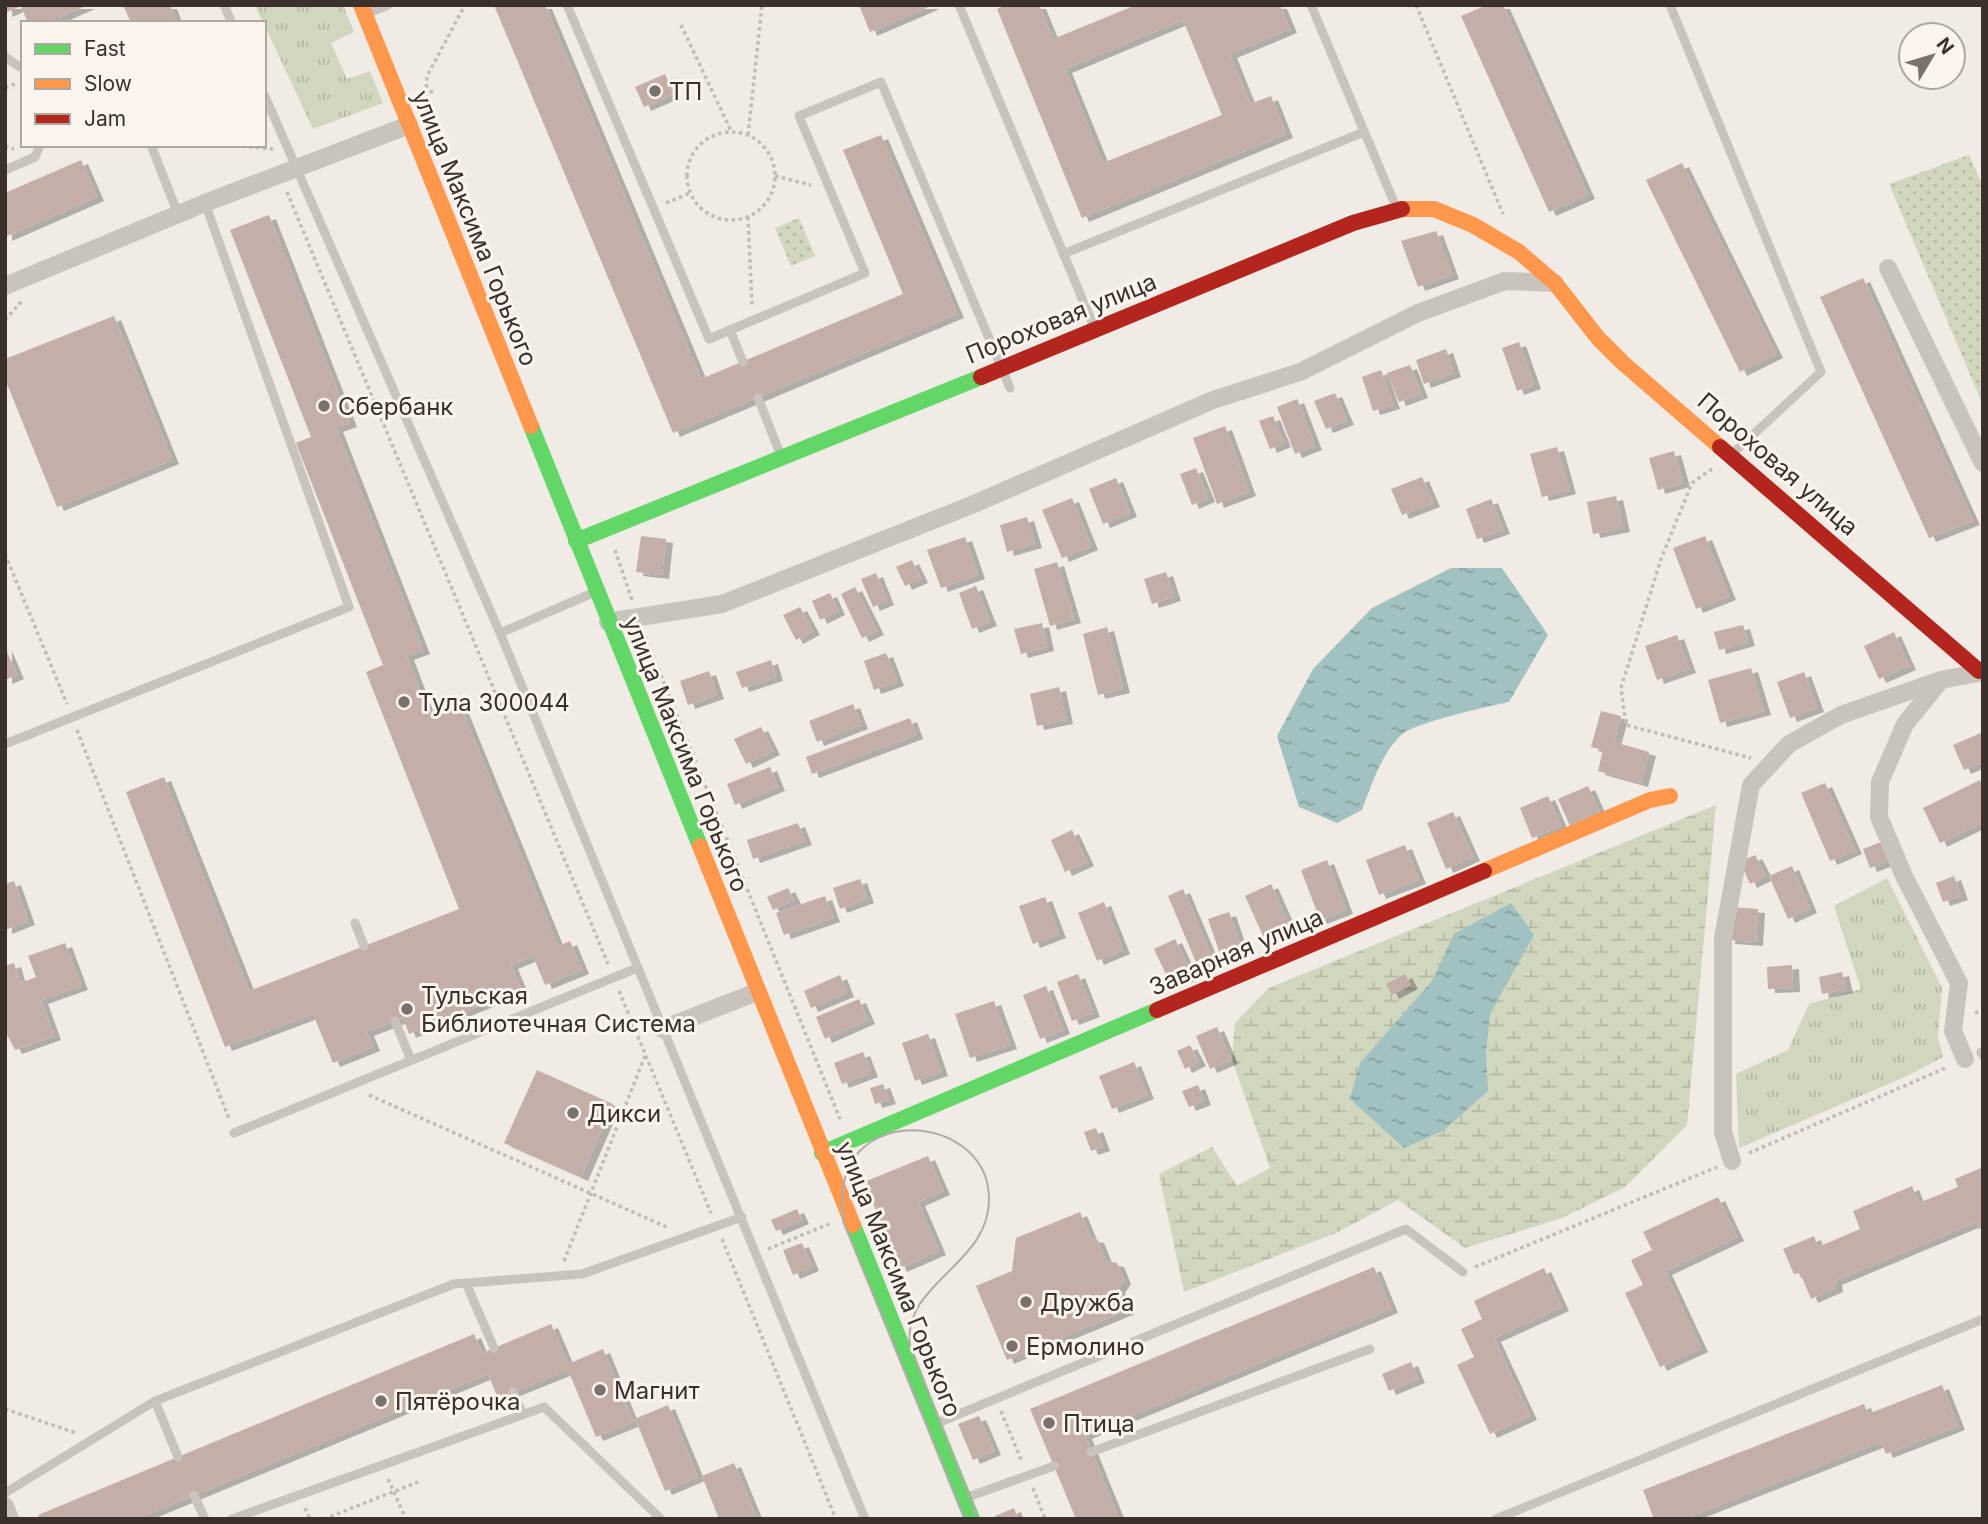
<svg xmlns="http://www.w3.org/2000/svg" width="1988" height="1524" viewBox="0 0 1988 1524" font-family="Inter,sans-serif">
<defs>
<pattern id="grass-tufts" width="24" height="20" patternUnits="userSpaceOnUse" patternTransform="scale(1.75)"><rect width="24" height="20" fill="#d1d6bf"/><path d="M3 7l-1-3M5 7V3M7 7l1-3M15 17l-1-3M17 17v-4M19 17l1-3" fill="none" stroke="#b4b8a4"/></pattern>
<pattern id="wetland-marsh" width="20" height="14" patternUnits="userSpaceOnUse" patternTransform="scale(1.75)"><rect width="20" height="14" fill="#d1d6bf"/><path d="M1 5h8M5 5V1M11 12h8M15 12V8" fill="none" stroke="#b4b8a4"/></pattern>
<pattern id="park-dots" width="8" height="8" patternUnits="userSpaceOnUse" patternTransform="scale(1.75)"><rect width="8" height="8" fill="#d1d6bf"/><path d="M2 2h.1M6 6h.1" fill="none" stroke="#b4b8a4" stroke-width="1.8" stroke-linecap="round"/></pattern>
<pattern id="water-ripples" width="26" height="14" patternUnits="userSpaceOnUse" patternTransform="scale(1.75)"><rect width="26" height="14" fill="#a1c2c1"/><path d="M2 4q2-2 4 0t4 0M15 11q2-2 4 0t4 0" fill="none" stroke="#849e9d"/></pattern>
<filter id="shadow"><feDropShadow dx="7" dy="4" stdDeviation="0" flood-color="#0004"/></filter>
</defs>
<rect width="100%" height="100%" fill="#f0ebe5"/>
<path fill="url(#grass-tufts)" d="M255,5H343L354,32L331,43L347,79L370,71L383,103L313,129Z
M1887,878L1942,988L1938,1037L1943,1057L1907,1076L1739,1148L1736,1074L1788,1050L1809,1004L1861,989L1834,906Z"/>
<path fill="url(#wetland-marsh)" d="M1716,805L1687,1125L1625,1187L1562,1218L1465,1248L1398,1200L1338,1232L1184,1292L1159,1174L1212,1147L1237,1186L1270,1168L1232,1060L1235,1023L1269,988Z"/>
<path fill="url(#park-dots)" d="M1969,155L1983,186V405L1889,184Z
M799,218L815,256L791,266L775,228Z"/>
<path fill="url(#water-ripples)" d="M1451,568H1502L1548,635L1509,702C1487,707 1414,722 1400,736C1381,755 1371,786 1362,810L1337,823L1299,807L1277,736L1313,669L1372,608Z
M1511,903L1534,935L1490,1014L1486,1055L1488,1091L1443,1131L1404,1148L1350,1099L1360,1063L1432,981L1454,934Z"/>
<path fill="#c3afa7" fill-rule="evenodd" filter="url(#shadow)" d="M5,5H88L47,23H28L21,6L5,13Z
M123,5H170L177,23H131Z
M494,5H545L701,379L903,294L843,150L881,135L957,314L673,433Z
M859,5H933L870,32Z
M1006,5H1039L1053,39L1136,5H1280L1290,29L1230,54L1250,104L1271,96L1286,134L1082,218L997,9ZM1183,20L1222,115L1103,163L1065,69Z
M1487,5H1503L1588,195L1549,212L1461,16Z
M665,74L674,94L644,107L635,87Z
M81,160L97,197L5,237V193Z
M1682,163L1776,354L1740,372L1646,180Z
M269,215L350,423L336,428L423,650L407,656L428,712L458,700L558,946L570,941L582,970L545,985L533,956L511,965L521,989L409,1034L403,1018L367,1032L373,1047L333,1063L313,1014L225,1047L126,792L164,777L249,991L459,909L366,672L383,665L296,443L311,437L230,230Z
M1436,231L1452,275L1418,287L1401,241Z
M1863,278L1973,521L1929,538L1820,297Z
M114,316L172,460L57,507L5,379V359Z
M1519,342L1534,385L1517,391L1502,348Z
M1446,349L1454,373L1424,384L1416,360Z
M1410,365L1421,394L1399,402L1387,373Z
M1381,370L1393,405L1373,411L1362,377Z
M1335,393L1347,421L1326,429L1314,401Z
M1297,399L1315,446L1295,454L1277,407Z
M1273,416L1284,443L1270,449L1259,421Z
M1225,426L1249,492L1217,504L1193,438Z
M1557,447L1569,490L1542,497L1530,454Z
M1674,451L1683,483L1658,490L1649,458Z
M1196,468L1208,498L1192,505L1180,474Z
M1422,477L1433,503L1402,515L1391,489Z
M1116,478L1130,513L1103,524L1089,489Z
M1616,496L1623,528L1593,534L1587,502Z
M1072,498L1091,546L1062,558L1042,510Z
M1491,499L1503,530L1477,539L1466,509Z
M1027,517L1035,544L1007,552L1000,525Z
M641,536L666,539L662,575L636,572Z
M1705,536L1729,596L1696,609L1673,548Z
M965,537L978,575L941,588L927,550Z
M912,560L921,579L905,586L896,567Z
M1057,562L1074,619L1050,626L1034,569Z
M1166,572L1174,597L1152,604L1144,579Z
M876,573L887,601L873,607L861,579Z
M976,586L990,622L972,629L959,593Z
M855,587L877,631L862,638L841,594Z
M830,593L838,611L820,620L812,601Z
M800,607L813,631L796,640L783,615Z
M1042,623L1047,647L1021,654L1014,629Z
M1743,625L1748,642L1719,650L1714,632Z
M1107,627L1123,689L1098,695L1083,634Z
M1894,632L1909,666L1879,679L1864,646Z
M1677,635L1689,669L1657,680L1645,646Z
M5,647L17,675L5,680Z
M886,653L897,682L874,690L864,661Z
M771,660L776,677L742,688L736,672Z
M1751,668L1764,711L1720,723L1708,680Z
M709,671L717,695L688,705L680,681Z
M1804,672L1817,708L1790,718L1777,682Z
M1059,687L1066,720L1037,726L1030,694Z
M853,704L861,725L817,742L809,721Z
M1601,711L1621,716L1614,742L1649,752L1641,783L1598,771L1603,750L1591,747Z
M910,718L916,735L812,774L806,757Z
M761,727L773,751L746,764L734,739Z
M1983,732V762L1964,770L1953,745Z
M770,767L778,787L735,805L727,784Z
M1980,780L1983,786V822L1940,843L1923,808Z
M1825,783L1855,850L1830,861L1801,793Z
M1588,786L1600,813L1570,826L1558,799Z
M1548,796L1561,826L1532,838L1520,808Z
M1453,812L1473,857L1446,869L1427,823Z
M798,823L805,841L753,859L747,840Z
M1072,830L1087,862L1065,872L1051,840Z
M1881,842L1888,861L1870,868L1863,849Z
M1405,845L1419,880L1379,895L1366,860Z
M1755,855L1766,876L1750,884L1740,862Z
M1327,860L1346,910L1320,920L1301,870Z
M1792,866L1810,909L1788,919L1769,876Z
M1954,876L1961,896L1943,902L1936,883Z
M860,879L867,899L840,909L833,888Z
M14,881L28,921L5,930V884Z
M1271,884L1290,927L1264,938L1245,896Z
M788,888L794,900L773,910L767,897Z
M1183,889L1213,960L1198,967L1168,896Z
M825,896L833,918L784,935L776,913Z
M1045,897L1059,934L1033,944L1019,906Z
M1104,902L1123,950L1097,961L1078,913Z
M1731,907L1758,909L1756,942L1728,940Z
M1229,912L1242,950L1221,957L1208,919Z
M1175,939L1192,975L1171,985L1154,949Z
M65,943L81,986L41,1000L54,1036L15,1050L5,1031V966L14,963L20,983L36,977L28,956Z
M1792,965L1793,988L1768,989L1767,967Z
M1842,972L1846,989L1822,994L1819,977Z
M1078,974L1093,1013L1072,1021L1057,982Z
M1405,974L1411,985L1392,995L1386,984Z
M840,975L847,993L811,1008L804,991Z
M1046,986L1063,1030L1040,1039L1023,995Z
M859,999L868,1020L825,1039L816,1017Z
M994,1001L1010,1045L970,1058L955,1014Z
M1217,1027L1231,1060L1210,1069L1196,1036Z
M928,1034L941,1072L915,1081L902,1043Z
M1190,1045L1199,1062L1185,1069L1177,1051Z
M863,1052L871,1073L842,1084L834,1063Z
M1134,1062L1147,1095L1112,1109L1099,1076Z
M537,1070L613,1104L581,1177L504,1143Z
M883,1084L889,1100L875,1104L870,1088Z
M1198,1085L1204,1101L1189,1107L1182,1091Z
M1096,1128L1103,1147L1091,1151L1084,1132Z
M928,1156L943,1191L918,1202L939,1251L900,1268L864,1182Z
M1983,1167V1228L1979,1229L1976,1222L1835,1281L1836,1288L1811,1299L1800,1273L1794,1274L1783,1249L1814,1236L1818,1247L1860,1229L1853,1211L1912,1186L1919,1203L1958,1187L1955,1179Z
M1718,1197L1737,1237L1665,1271L1701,1348L1660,1367L1625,1293L1643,1285L1631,1260L1652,1250L1643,1232Z
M797,1209L802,1220L776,1231L771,1220Z
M1080,1212L1091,1238L1097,1239L1106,1261L1117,1263L1124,1280L1118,1289L1128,1310L1007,1360L976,1286L1012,1271L1016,1238Z
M802,1243L812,1267L793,1275L783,1250Z
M1374,1267L1391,1309L1085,1435L1119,1519H1076L1030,1409Z
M1544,1268L1562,1307L1494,1338L1530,1416L1490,1434L1457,1365L1474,1357L1461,1329L1482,1319L1474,1301Z
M551,1324L568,1364L603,1349L632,1420L668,1405L698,1477L665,1491L636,1421L596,1437L568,1370L498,1398L488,1374L137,1519H40L38,1515L474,1334L482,1353Z
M1411,1362L1418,1379L1389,1391L1382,1374Z
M1942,1385L1958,1426L1886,1454L1881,1442L1684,1519H1654L1643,1490L1864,1404L1868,1414Z
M979,1416L994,1451L973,1460L958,1424Z
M734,1463L757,1519H719L702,1476Z
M1014,1508L1018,1519H996L995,1516Z"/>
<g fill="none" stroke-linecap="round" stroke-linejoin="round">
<path stroke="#c2bbb6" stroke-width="3.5" stroke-dasharray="3.5 3.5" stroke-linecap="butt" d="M1416,5L1503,214
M681,25L731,131
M5,88L18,83
M433,91L426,94L427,76L465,5
M687 176a44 44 0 1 1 88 0a44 44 0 1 1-88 0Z
M748,135L762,5
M228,145L273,149
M5,146L14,149
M775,176L811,185
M287,192L608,964
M666,203L690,193
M748,217L752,306
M5,320L22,301
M1712,469L1692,483L1661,559L1621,688L1626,725L1751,758
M615,550L632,600
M5,554L67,704
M645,636L840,1119
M77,730L230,1121
M619,991L711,1213
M1975,1013L1983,1010
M369,1095L669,1228
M1749,1153L1948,1067
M722,1239L836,1519
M768,1249L829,1224
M564,1261L645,1056
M1475,1267L1717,1167
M5,1409L76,1433
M1001,1411L1022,1462
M388,1479L406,1519
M1033,1488L1045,1519
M305,1508L310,1519
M324,1519L418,1482"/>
<path stroke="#c9c3be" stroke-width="9" d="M224,5L232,23
M567,5L709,339L865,273L799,116L881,82L1010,388
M959,5L1095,329
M1311,5L1396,207
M1670,5L1821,372L1732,454
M366,14L388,5
M5,57L20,67
M264,94L500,633L865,1519
M151,145L178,214
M5,170L35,157L40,145
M1063,254L1364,132
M730,330L743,362
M758,398L781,456
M500,633L595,592
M5,744L349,607L205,203
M355,923L364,946
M395,1021L411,1060
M1981,1052L1983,1056
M234,1133L637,968
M466,1283L494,1348
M513,1392L523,1415
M155,1401L178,1457
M935,1424L1406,1229L1463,1272
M1091,1452L1370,1349
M5,1493L155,1401L454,1284L582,1274L742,1217
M194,1495L205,1519
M965,1498L1054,1466
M232,1519L544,1407L661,1519
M1496,1519L1983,1319"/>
<path stroke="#c9c3be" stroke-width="18" d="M1888,268L1983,463
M5,286L205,203L409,125
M608,622L722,604L974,504L1213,400L1300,372L1418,313L1505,281L1555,283
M1941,680L1905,724L1880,782L1879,817L1904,876L1959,983L1953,1031L1965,1059
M662,1029L757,992
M1732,1161L1723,1132V938L1751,785L1789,744L1841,715L1941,680L1983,672
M5,1506L10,1519"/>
<path stroke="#63d668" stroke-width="16" d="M531,426L700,846
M576,541L981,377
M822,1153L1157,1010
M853,1225L972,1519"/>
<path stroke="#ff974d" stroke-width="16" d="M361,5L531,426
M1402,209H1434L1473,225L1519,252L1555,283L1598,338L1623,363L1720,447
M700,846L853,1225
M1484,871L1650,800L1670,796"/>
<path stroke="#b3261e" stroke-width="16" d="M981,377L1353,223L1402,209
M1720,447L1979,671
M1157,1010L1484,871"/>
<path stroke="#b1aca8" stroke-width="2" d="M965,1519L843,1221C843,1205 841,1189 846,1174C871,1104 987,1123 989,1197C991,1265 902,1282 910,1345L978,1519"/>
</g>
<g fill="#7a716c" stroke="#fbf5ee" stroke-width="2.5">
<circle cx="655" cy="91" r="7"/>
<circle cx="324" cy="406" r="7"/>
<circle cx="404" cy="702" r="7"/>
<circle cx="407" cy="1009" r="7"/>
<circle cx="573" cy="1113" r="7"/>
<circle cx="1026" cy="1302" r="7"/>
<circle cx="1012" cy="1346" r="7"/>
<circle cx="600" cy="1390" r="7"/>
<circle cx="381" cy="1401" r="7"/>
<circle cx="1049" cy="1423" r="7"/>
</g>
<g text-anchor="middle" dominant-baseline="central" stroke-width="6" stroke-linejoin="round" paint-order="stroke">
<g font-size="24" fill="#3b302b" stroke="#fbf5ee" text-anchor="start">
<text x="669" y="91">ТП</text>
<text x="338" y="406">Сбербанк</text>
<text x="418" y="702">Тула 300044</text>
<text x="421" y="995">Тульская<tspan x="421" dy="28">Библиотечная Система</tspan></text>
<text x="587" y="1113">Дикси</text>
<text x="1040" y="1302">Дружба</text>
<text x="1026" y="1346">Ермолино</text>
<text x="614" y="1390">Магнит</text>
<text x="395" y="1401">Пятёрочка</text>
<text x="1063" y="1423">Птица</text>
</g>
<g font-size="24" fill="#3b302b" stroke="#fbf5ee">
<text transform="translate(475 228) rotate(68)">улица Максима Горького</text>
<text transform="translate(1061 318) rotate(-22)">Пороховая улица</text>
<text transform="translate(1778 464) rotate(41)">Пороховая улица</text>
<text transform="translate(686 754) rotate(68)">улица Максима Горького</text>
<text transform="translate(1236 952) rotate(-23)">Заварная улица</text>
<text transform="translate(899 1279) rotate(68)">улица Максима Горького</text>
</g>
</g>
<rect width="1988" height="1524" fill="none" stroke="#3b302b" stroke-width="14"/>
<rect x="21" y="21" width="245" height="126" fill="#fbf5ee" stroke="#aea6a0" stroke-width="2"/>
<rect x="35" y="44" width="35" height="10" fill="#63d668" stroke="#aea6a0" stroke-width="2"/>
<text x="84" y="56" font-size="21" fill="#3b302b">Fast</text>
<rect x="35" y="79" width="35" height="10" fill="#ff974d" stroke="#aea6a0" stroke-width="2"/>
<text x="84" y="91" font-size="21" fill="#3b302b">Slow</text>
<rect x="35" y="114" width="35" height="10" fill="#b3261e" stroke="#aea6a0" stroke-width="2"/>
<text x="84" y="126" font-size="21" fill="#3b302b">Jam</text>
<g transform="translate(1932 56) rotate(52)"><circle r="33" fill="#fbf5ee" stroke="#aea6a0" stroke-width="2"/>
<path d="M0-5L12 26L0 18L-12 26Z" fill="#7a716c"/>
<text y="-10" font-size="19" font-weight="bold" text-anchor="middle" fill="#3b302b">N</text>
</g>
</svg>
